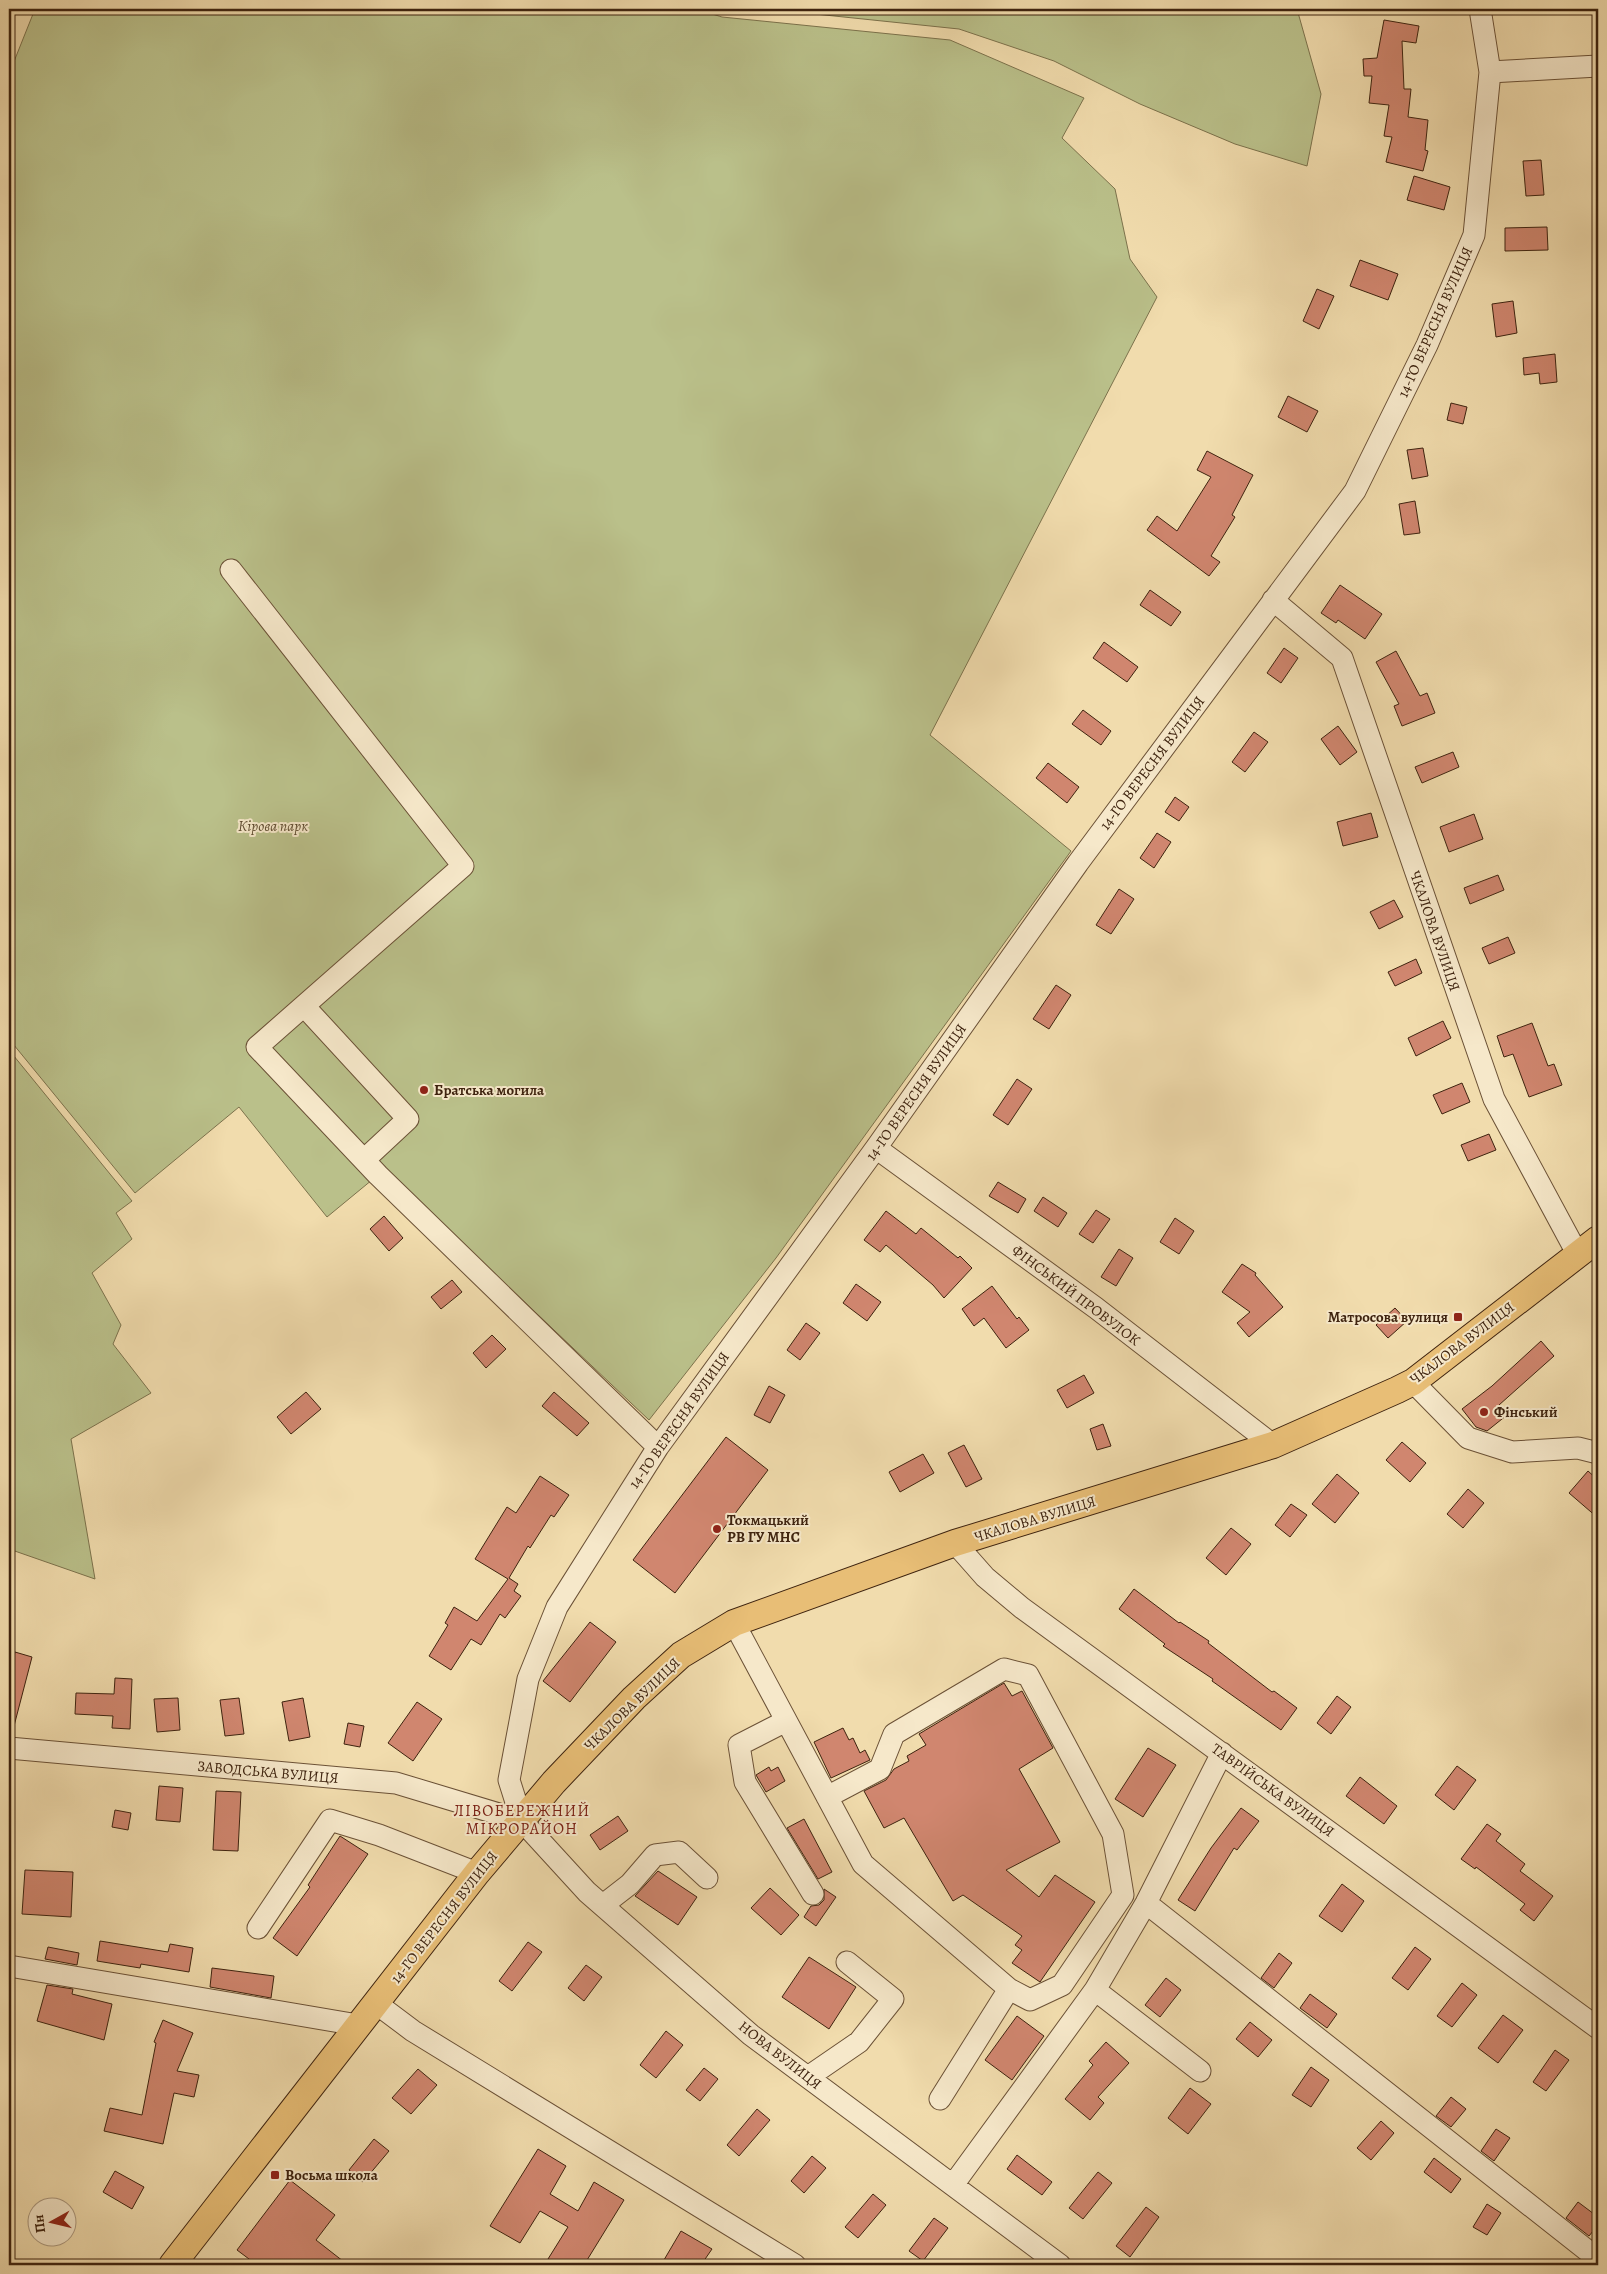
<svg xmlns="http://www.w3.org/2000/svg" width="1607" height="2274" viewBox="0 0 1607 2274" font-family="Alegreya,serif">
<rect width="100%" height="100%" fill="#f1dcad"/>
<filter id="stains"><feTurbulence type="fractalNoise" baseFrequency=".004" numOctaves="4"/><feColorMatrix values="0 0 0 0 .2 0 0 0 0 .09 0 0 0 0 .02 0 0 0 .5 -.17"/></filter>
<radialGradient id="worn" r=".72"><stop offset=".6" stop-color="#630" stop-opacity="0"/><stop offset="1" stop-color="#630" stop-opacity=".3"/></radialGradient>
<path fill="#bac08a" stroke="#7c724c" d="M35,9H696L722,17L950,40L1084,98L1062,138L1115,189L1130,259L1157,297L930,735L1071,851L776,1258L649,1420L404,1188L378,1175L327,1217L239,1107L135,1193L9,1039V74Z
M767,9H1297L1321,94L1307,166L1235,144L1140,104L1054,61L959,29Z
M9,1050L132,1201L116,1213L132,1239L92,1273L121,1325L113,1344L151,1393L71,1439L95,1579L9,1549Z"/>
<path fill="#d0866f" stroke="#3e230f" d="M1384,20L1419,26L1416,43L1402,41L1404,89H1411L1408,117L1428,120L1425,150L1428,151L1423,171L1386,162L1392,137L1384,136L1389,105L1369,103L1372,76H1364L1363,59L1377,58Z
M1541,160L1544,195L1526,196L1523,161Z
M1414,176L1450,187L1444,210L1407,200Z
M1547,227L1548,250L1505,251V228Z
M1360,260L1398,274L1388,300L1350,286Z
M1317,289L1334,296L1319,329L1303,321Z
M1513,301L1517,333L1496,337L1492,304Z
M1555,354L1557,382L1540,384L1539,373L1524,375L1523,358Z
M1288,396L1318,411L1307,432L1278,417Z
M1451,403L1467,407L1463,424L1447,420Z
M1423,448L1428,476L1412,479L1407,450Z
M1207,451L1253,475L1232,515L1235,517L1211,556L1220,562L1209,576L1147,530L1157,516L1177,531L1211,477L1197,470Z
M1415,501L1420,533L1404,535L1399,504Z
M1340,585L1382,614L1365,639L1338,620L1336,623L1321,613Z
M1150,590L1181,612L1171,626L1140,605Z
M1104,642L1138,667L1127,682L1093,658Z
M1284,648L1298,658L1281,683L1267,673Z
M1396,651L1420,696L1427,693L1435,713L1402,726L1394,706L1399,704L1376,662Z
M1083,710L1111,731L1101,745L1072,724Z
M1338,726L1357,752L1340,765L1321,739Z
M1254,732L1268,742L1245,772L1232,762Z
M1453,752L1459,767L1422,783L1415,767Z
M1048,763L1079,787L1067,803L1036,778Z
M1175,797L1189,807L1179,821L1165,812Z
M1371,813L1378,837L1343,846L1337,822Z
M1474,814L1483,839L1449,852L1440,827Z
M1157,833L1171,842L1154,868L1140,858Z
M1498,875L1504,890L1470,904L1464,888Z
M1119,889L1134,899L1111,934L1096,925Z
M1394,900L1403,917L1379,929L1370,912Z
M1508,937L1515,953L1489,964L1482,948Z
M1416,959L1422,973L1395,986L1388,972Z
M1056,985L1071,995L1049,1029L1033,1019Z
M1443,1021L1451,1038L1416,1056L1408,1038Z
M1532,1023L1548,1066L1554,1064L1562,1085L1529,1097L1513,1054L1504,1057L1497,1036Z
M1017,1079L1032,1089L1008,1125L993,1115Z
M1462,1083L1470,1102L1442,1114L1433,1095Z
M1489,1134L1496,1150L1468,1161L1461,1145Z
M998,1182L1026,1199L1018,1213L989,1196Z
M1043,1197L1067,1213L1058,1227L1034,1211Z
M1096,1210L1110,1219L1093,1243L1079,1234Z
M886,1211L916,1234L921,1228L958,1258L960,1256L972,1268L944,1298L933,1285L886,1245L880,1252L864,1240Z
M384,1216L403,1238L389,1251L370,1229Z
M1175,1218L1194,1231L1179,1254L1160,1242Z
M1119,1249L1133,1258L1116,1286L1101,1277Z
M1242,1264L1256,1273L1255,1275L1283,1307L1249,1337L1237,1323L1250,1312L1222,1292Z
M452,1280L462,1292L441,1309L431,1297Z
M856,1284L881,1302L867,1321L843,1303Z
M992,1286L1017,1319L1019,1317L1029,1330L1006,1348L984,1318L974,1326L962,1309Z
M1395,1308L1407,1321L1388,1338L1376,1325Z
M806,1323L820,1333L800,1360L787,1350Z
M492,1335L506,1349L486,1368L473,1353Z
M1541,1341L1554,1356L1499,1405L1507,1415L1487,1431L1476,1427L1462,1409L1492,1386Z
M1084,1375L1094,1393L1067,1408L1057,1390Z
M769,1386L785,1395L770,1423L754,1415Z
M306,1392L321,1409L291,1434L277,1417Z
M554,1392L589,1423L577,1436L542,1406Z
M1103,1424L1111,1446L1097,1450L1090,1429Z
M726,1437L768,1470L675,1593L633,1560Z
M1402,1442L1426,1463L1410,1482L1386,1460Z
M964,1445L982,1479L966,1487L948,1453Z
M923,1454L934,1473L900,1492L889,1472Z
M1588,1471L1598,1480V1518L1569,1493Z
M1337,1474L1359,1493L1335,1523L1312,1504Z
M540,1476L569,1495L554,1517L551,1515L530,1548L528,1546L509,1578L518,1584L514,1591L521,1596L505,1618L500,1614L481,1645L471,1639L451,1670L429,1656L448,1625L445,1623L454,1607L477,1621L508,1579L475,1559L507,1507L516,1513Z
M1468,1489L1484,1503L1463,1528L1447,1514Z
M1291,1504L1307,1515L1290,1537L1275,1525Z
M1231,1528L1251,1544L1226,1575L1206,1558Z
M1134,1589L1179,1623L1180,1622L1209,1641L1208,1643L1272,1692L1274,1691L1297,1708L1281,1730L1212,1681L1213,1679L1163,1646L1165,1644L1119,1609Z
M590,1622L616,1642L570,1702L543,1681Z
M15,1652L32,1657L14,1726L9,1725V1676Z
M115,1678L132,1679L130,1729L112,1728L113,1716L75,1714L76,1693L114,1694Z
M1004,1683L1012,1696L1022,1691L1053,1748L1019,1769L1060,1842L1006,1870L1039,1897L1055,1875L1095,1902L1040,1982L1012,1963L1022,1950L1015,1945L1022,1936L963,1895L953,1901L904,1818L884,1828L864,1791L886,1780L894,1769L909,1761L907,1756L926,1745L919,1734Z
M1337,1696L1351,1707L1331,1734L1317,1723Z
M178,1698L180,1730L157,1732L154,1699Z
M239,1698L244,1734L225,1736L220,1700Z
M303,1698L310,1737L289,1741L282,1702Z
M417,1702L442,1719L413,1761L388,1743Z
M348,1723L364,1726L360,1747L344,1744Z
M843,1728L849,1740L853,1738L860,1753L865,1750L870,1760L831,1778L814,1742Z
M1148,1748L1176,1765L1143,1817L1115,1799Z
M1457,1766L1476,1780L1454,1810L1435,1795Z
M769,1767L771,1771L778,1767L785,1781L766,1792L756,1775Z
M1360,1777L1397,1806L1384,1824L1346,1796Z
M159,1786L183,1788L180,1822L156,1820Z
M216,1791L241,1792L238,1851L213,1850Z
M1241,1808L1259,1821L1237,1850L1234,1848L1195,1911L1178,1900L1211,1848Z
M115,1810L131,1813L128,1830L112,1827Z
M618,1816L628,1831L600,1850L590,1835Z
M804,1819L832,1872L818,1879L787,1828Z
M1487,1824L1501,1834L1496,1841L1525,1864L1520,1871L1553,1896L1534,1921L1520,1910L1525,1904L1476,1867L1475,1869L1461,1859Z
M340,1836L368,1854L297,1956L273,1938L310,1887L308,1885Z
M25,1870L73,1872L71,1917L22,1914Z
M658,1871L697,1897L678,1925L635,1896Z
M1342,1884L1364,1901L1342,1932L1319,1916Z
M770,1888L799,1915L781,1935L751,1908Z
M824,1889L836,1897L816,1926L804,1917L811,1906L819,1905L824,1900Z
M100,1941L168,1952L170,1944L193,1948L189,1972L141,1964L140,1968L97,1961Z
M528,1942L542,1952L512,1991L499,1981Z
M48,1947L79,1953L77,1965L45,1959Z
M1415,1947L1431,1959L1408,1990L1392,1978Z
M1279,1953L1292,1963L1274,1988L1261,1978Z
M809,1957L856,1987L829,2029L782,1997Z
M586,1965L602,1977L584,2001L568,1988Z
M212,1968L274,1976L271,1998L210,1987Z
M1166,1978L1181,1990L1160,2017L1145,2005Z
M1462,1983L1477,1995L1452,2027L1437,2016Z
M47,1985L73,1989L72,1994L112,2004L104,2040L37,2021Z
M1310,1994L1337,2014L1327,2028L1300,2008Z
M1503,2015L1523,2030L1498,2063L1478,2048Z
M1017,2016L1044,2036L1012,2080L985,2060Z
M163,2020L193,2033L177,2071L199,2075L194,2097L174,2093L163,2144L104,2131L110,2108L142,2115L156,2043L154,2042Z
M1250,2022L1272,2040L1258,2057L1236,2039Z
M666,2031L683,2045L656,2078L640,2065Z
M1106,2042L1129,2063L1098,2097L1104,2103L1090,2120L1065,2099L1093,2065L1089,2061Z
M1555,2050L1569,2060L1546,2091L1533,2082Z
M1311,2067L1329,2080L1311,2107L1292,2095Z
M704,2068L718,2079L700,2101L686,2090Z
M418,2069L437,2085L411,2114L392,2098Z
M1190,2088L1211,2104L1188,2134L1168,2118Z
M1451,2097L1466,2109L1451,2127L1436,2116Z
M757,2109L770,2120L739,2156L727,2145Z
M1381,2121L1394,2133L1371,2160L1357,2148Z
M1496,2129L1510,2138L1494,2161L1481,2151Z
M374,2139L389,2151L363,2182L349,2170Z
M538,2149L566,2166L550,2194L578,2211L594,2182L624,2200L584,2265H559L548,2259L568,2227L540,2211L520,2243L490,2226Z
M1017,2155L1052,2182L1042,2195L1007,2169Z
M812,2156L826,2168L804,2193L791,2181Z
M1434,2158L1461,2179L1451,2193L1424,2172Z
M115,2171L144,2187L132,2209L103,2192Z
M1098,2172L1112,2183L1083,2219L1069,2208Z
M290,2180L335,2215L316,2240L348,2265H257L237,2250Z
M873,2194L886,2205L858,2238L845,2227Z
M1578,2202L1598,2217V2225L1589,2236L1566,2218Z
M1487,2204L1501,2213L1487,2235L1473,2227Z
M1146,2207L1159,2217L1130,2257L1116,2246Z
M934,2218L948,2228L923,2261L909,2251Z
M681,2231L712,2249L701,2265H661Z"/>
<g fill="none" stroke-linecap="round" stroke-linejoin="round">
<g stroke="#6b5136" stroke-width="23">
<path id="minor" d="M1490,72L1598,66
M231,570L463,866L257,1047L378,1175L658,1447
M1273,600L1342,658L1494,1099L1578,1255
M304,1006L408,1119L364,1160
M876,1148L1096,1308L1273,1445
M1413,1382L1468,1438L1512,1452L1578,1448L1598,1453
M955,1543L985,1577L1022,1608L1598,2028
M734,1623L863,1864L1009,1989L1030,2000L1062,1985L1123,1895L1113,1834L1028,1675L1004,1669L894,1734L880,1769L827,1797
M786,1721L739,1745L745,1782L813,1894
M9,1748L396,1783L522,1821
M1146,1903L1598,2259
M603,1905L630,1884L655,1855L679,1852L707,1878
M258,1928L330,1820L379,1835L477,1873
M9,1966L358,2025
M1095,1990L1200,2071
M377,2004L413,2031L795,2265
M808,2077L859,2042L893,1999L847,1962
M940,2099L1009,1989
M953,2185L1095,1990L1146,1903L1222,1753
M1060,2265L751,2035L587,1892L522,1821L509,1780L528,1679L557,1607L658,1447L876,1148L1078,863L1355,491L1427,345L1474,235L1490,72L1480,9"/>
</g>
<g stroke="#3e230f" stroke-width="28">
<path id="major" d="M172,2265L477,1873L554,1782L634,1698L681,1655L734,1623L955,1543L1273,1445L1397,1390L1413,1382L1598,1239"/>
</g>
<use href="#minor" stroke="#f6e8ca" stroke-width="21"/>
<use href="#major" stroke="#e8be76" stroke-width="26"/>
</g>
<g fill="#8f2418" stroke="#f6e8ca" stroke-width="2">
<circle cx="424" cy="1090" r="5"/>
<rect x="1453" y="1312" width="10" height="10" rx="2.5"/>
<circle cx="1484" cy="1412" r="5"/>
<circle cx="717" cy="1529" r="5"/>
<rect x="270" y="2170" width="10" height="10" rx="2.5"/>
</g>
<g text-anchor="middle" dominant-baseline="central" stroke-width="4" stroke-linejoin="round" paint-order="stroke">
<g font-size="15" fill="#3e230f" stroke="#f6e8ca">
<text transform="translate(1435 322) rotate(-66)">14-ГО ВЕРЕСНЯ ВУЛИЦЯ</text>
<text transform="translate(1152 763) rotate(-53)">14-ГО ВЕРЕСНЯ ВУЛИЦЯ</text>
<text transform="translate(1435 931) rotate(71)">ЧКАЛОВА ВУЛИЦЯ</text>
<text transform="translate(916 1092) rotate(-55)">14-ГО ВЕРЕСНЯ ВУЛИЦЯ</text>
<text transform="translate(1076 1295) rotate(37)">ФІНСЬКИЙ ПРОВУЛОК</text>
<text transform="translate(1462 1343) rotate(-37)">ЧКАЛОВА ВУЛИЦЯ</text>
<text transform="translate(679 1420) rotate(-55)">14-ГО ВЕРЕСНЯ ВУЛИЦЯ</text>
<text transform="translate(1035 1519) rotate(-17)">ЧКАЛОВА ВУЛИЦЯ</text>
<text transform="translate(632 1704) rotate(-44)">ЧКАЛОВА ВУЛИЦЯ</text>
<text transform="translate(268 1772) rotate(5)">ЗАВОДСЬКА ВУЛИЦЯ</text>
<text transform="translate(1273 1790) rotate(36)">ТАВРІЙСЬКА ВУЛИЦЯ</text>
<text transform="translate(444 1917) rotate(-52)">14-ГО ВЕРЕСНЯ ВУЛИЦЯ</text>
<text transform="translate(780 2055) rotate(38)">НОВА ВУЛИЦЯ</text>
</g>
<g font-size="15" font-style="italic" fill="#5d4a2e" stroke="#f6e8ca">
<text x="273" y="826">Кірова парк</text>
</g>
<g font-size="15" font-weight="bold" fill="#3e230f" stroke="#f6e8ca" text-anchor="start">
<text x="434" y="1090">Братська могила</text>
<text x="1448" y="1317" text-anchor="end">Матросова вулиця</text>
<text x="1494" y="1412">Фінський</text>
<text x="727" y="1520">Токмацький<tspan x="727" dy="17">РВ ГУ МНС</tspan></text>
<text x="285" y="2175">Восьма школа</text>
</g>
<g font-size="16" letter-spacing="1" fill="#7a1f14" stroke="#f6e8ca">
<text x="522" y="1811">ЛІВОБЕРЕЖНИЙ<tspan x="522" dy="18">МІКРОРАЙОН</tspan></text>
</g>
</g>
<rect width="1607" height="2274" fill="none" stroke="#f1dcad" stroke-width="30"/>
<rect x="10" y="10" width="1587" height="2254" fill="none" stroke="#3e230f" stroke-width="2.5"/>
<rect x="15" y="15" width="1577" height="2244" fill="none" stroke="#3e230f"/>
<g transform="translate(52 2222) rotate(262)"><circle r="24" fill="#f6e8ca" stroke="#ac997f"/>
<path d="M0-4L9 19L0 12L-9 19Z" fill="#8f2418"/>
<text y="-8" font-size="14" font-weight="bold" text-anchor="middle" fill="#3e230f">Пн</text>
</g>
<rect width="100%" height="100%" filter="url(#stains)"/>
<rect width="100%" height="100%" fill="url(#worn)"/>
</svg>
